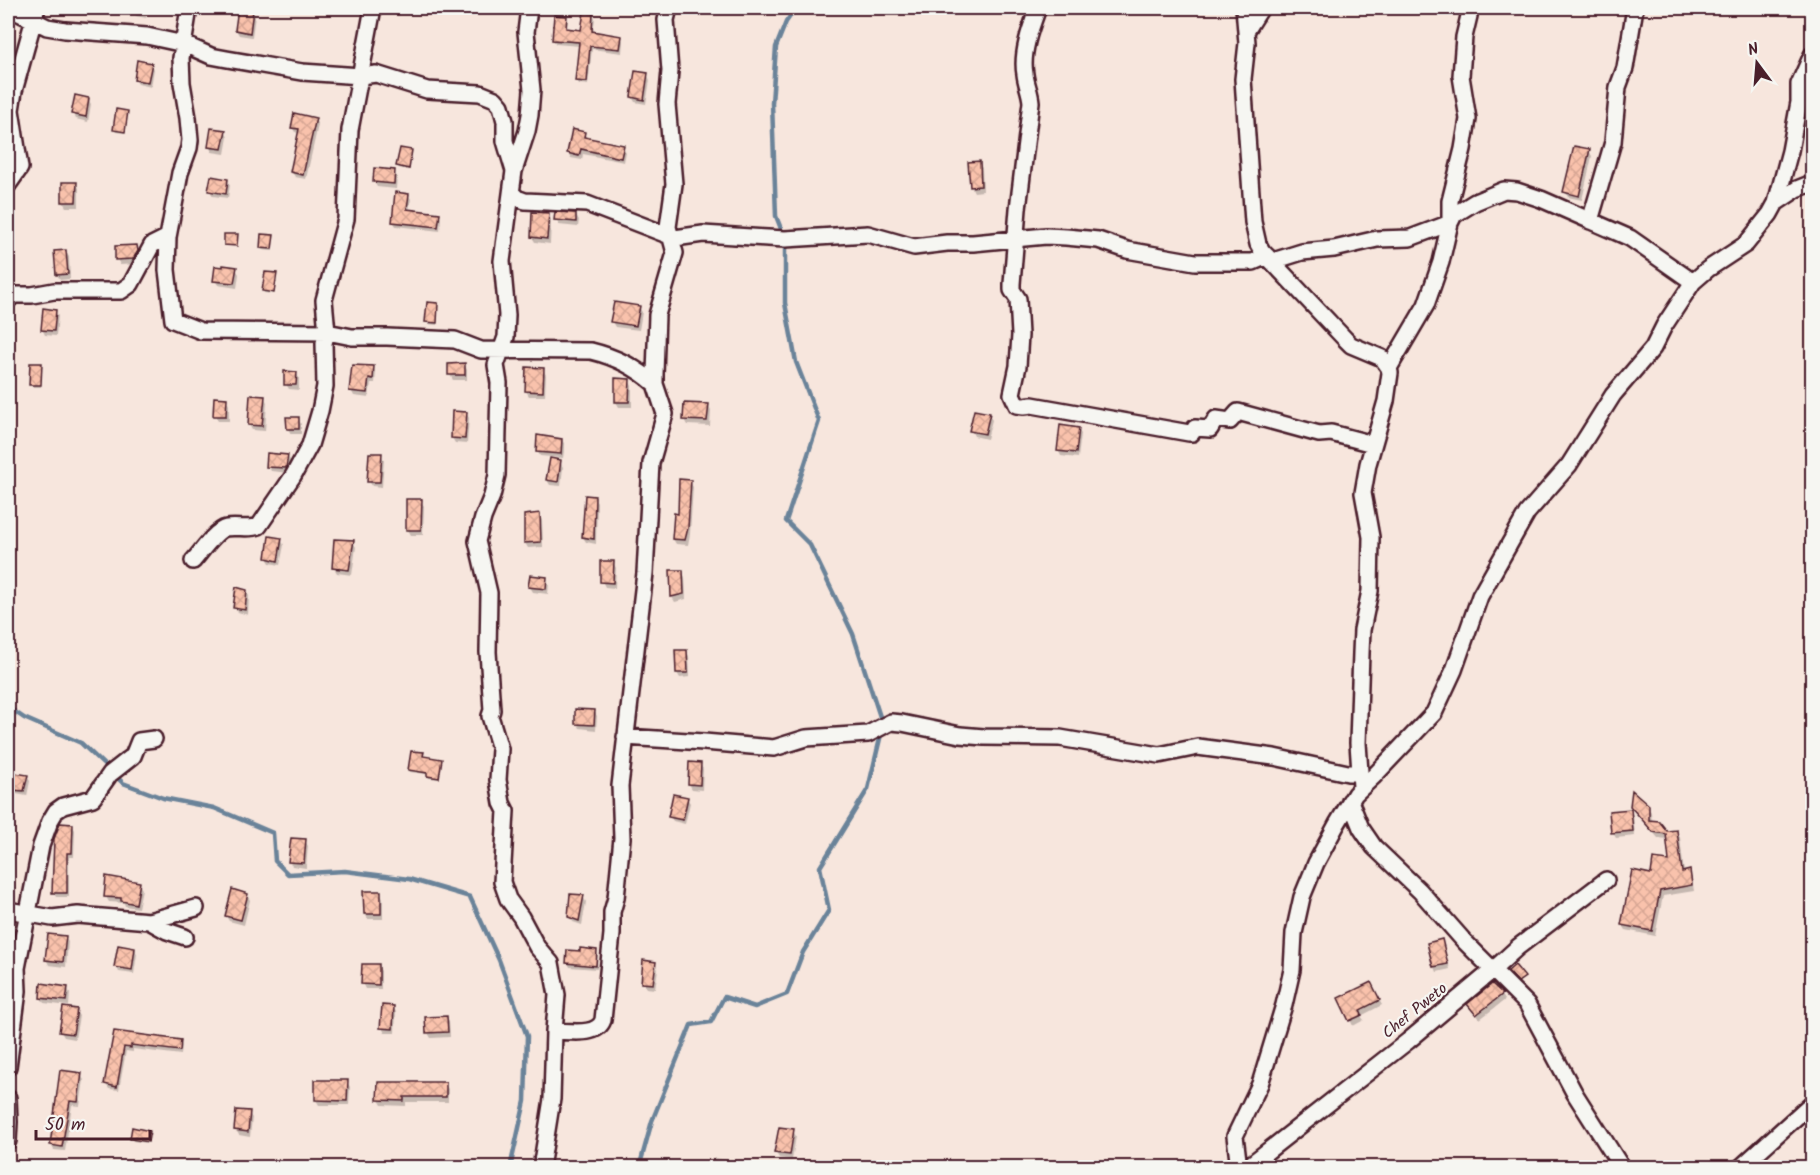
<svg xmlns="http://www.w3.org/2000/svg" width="1820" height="1175" viewBox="0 0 1820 1175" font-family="Kalam,sans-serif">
<defs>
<pattern id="building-cross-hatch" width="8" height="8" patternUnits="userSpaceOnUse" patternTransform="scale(1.5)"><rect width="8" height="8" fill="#f9c2ac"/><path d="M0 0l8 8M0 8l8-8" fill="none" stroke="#d7a694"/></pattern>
</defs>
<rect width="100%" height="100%" fill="#f7e6dd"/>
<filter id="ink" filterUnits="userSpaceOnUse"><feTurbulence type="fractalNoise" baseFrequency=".0167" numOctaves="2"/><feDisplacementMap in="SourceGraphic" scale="12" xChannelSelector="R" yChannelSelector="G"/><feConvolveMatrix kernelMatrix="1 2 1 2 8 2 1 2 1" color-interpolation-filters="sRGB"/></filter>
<g filter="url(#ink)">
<path fill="#0003" d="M134,8H148L146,18L136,16Z
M252,11L255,16L252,37L239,35L236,30Z
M593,14L595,18L593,33L621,37L623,41L622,53L592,49L588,85L579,84L577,80L580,46L556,44L553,40L566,17L568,21L567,29L582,31Z
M151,64L154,69L151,87L138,84L135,79Z
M647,74L650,80L646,104L635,102L632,97Z
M88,99L91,104L88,122L76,119L73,114Z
M127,112L125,133L116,132L114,130Z
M315,120L318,125L306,179L295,177L292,172L299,133L295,132L292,127Z
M225,131L228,137L225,154L212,152L209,146Z
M584,133L587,139L623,147L626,152L624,162L583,154L582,160L571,158L568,153Z
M1589,151L1592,156L1582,200L1568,197L1565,192Z
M411,152L410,170L399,168L398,166Z
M979,163L982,168L983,191L974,192L971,186Z
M394,172L397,177L396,189L377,187L374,182Z
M227,180L230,185L228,198L213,196L210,191Z
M76,183L79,188V207H66L63,202Z
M408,195L411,199L409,211L439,214L441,218L440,231L396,226L393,221Z
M548,214L551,220L550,244L535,242L532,237Z
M576,215L579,220L578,227L559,225L556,220Z
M273,236V251L262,250L261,248Z
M137,246L140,257L136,264L120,265L117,259Z
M66,252L69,257L70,279L60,280L57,274Z
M236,269L239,274L237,288L218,285L215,280Z
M276,275L274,294L264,293L263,291Z
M437,304V325L428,324L427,322Z
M639,307L642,312L639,330L615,327L612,322Z
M55,311L58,316L56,336L45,335L42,329Z
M464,364L467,370V380H453L450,375Z
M41,365V387H32L31,385Z
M373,368L376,373L375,383H371L369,398L354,396L351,390Z
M543,369L546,375L545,396H529L526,391Z
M296,373L299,378V390L289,389L286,384Z
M629,380L632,386V407H619L616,402Z
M264,397L267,402L265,431L252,430L249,425Z
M226,399L229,405V421H218L215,415Z
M686,404L708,405L711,411L710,426L687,425L684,420Z
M466,413L469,418L467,444L455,443L452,438Z
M989,415L992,420L987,439L974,436L971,430Z
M298,419L301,424V434H291L288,429Z
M1078,429L1081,434L1078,458L1061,456L1058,450Z
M562,440L565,445L563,458L540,456L537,451Z
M381,455L384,460L382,487L372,486L369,481Z
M288,457L291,462L289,473L271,471L268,466Z
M560,462L563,467L561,486L550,485L547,480Z
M690,482L693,487L690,534L688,545L676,544L673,539Z
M594,497L597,502L596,544L586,542L583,537Z
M421,501L424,506L423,535H411L408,530Z
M539,515L542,520L543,547L528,548L525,543Z
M281,539L284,545L280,565L270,563L267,558Z
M353,542L356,547L352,575L337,573L334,568Z
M613,562L616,568L615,588L605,587L602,581Z
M672,571L682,572L685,577L686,599L675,602L672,597Z
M546,579L549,584L548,594L533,592L530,587Z
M246,591L249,596L248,615L238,612L235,607Z
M686,651L689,656L690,677L680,678L677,673Z
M594,711L597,716L596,730L580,728L577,723Z
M423,754L424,758L441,761L439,779L429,778L428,774L410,772L409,770Z
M700,764L703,769L702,790L692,789L689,784Z
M27,776L30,781L27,796L16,794L13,789Z
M687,798L690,803L685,824L673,821L670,816Z
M1631,806H1647L1651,812L1652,822L1666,833L1676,831L1680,837L1684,873L1689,872L1692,878L1694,891L1663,896L1655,936L1626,930L1622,924L1653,876L1671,863L1668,839L1658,838Z
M1630,810L1633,815L1635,836L1616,838L1613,833L1611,812Z
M72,825L75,830L74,857H69V897H56L53,892Z
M305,841L308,846L306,868L292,866L289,861Z
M139,884L142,889L138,908L125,906L124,903L109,902L106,897Z
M380,892L383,898V919H368L365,914Z
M247,895L250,900L244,925L229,921L226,916Z
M583,896L586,902L582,925L573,922L570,916Z
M65,937L68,942L66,967L49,965L46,959Z
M1442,940L1450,969L1437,972L1435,967Z
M135,949L137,954L134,974L119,972L116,966Z
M596,951L598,955L597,969L570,967L568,963Z
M655,964L658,969L655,989L646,988L643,983Z
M378,966L381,971V989H365L362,983Z
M1370,984L1382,1005L1361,1016L1364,1020L1353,1026L1340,999Z
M67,988L70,993L69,1006L44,1003L41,998Z
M1502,995L1505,1000L1480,1019L1472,1010Z
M393,1007L396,1012L395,1033H385L382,1028Z
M76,1011L79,1016L75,1039L64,1037L61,1032Z
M446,1017L449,1022L450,1037L431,1038L428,1033Z
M115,1033L180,1041L182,1046L181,1055L133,1049V1052L126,1051L119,1090L109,1089L106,1084Z
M62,1072L81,1075L84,1080L80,1106L72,1105L65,1151L54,1150L51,1145Z
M347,1082L350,1087L349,1105H319L316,1100Z
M445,1084L448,1089V1102H406V1106L382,1105L379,1100Z
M249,1113L252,1118L250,1137L239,1135L236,1130Z
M793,1131L796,1136L792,1160L779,1158L776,1153Z
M149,1132V1143L133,1141L132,1139Z
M713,1158L730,1160L732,1168H712Z"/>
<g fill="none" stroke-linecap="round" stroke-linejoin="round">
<path stroke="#6b8399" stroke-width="4.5" d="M8,707L24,718L81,743L123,783L163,798L214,808L273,833L275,861L288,874L345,871L409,879L470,897L499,960L527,1036L525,1101L510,1168
M639,1168L652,1121L691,1025L711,1022L724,997L755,1007L787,994L803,952L829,910L820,867L868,789L883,726L853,634L810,545L786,521L819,421L796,362L785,303V239L776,216L772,103L776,47L786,22L796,8"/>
</g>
<path fill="url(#building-cross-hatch)" stroke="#4a1f2b" stroke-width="1.5" d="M238,8L253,10L250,33L235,30Z
M584,12L593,13L592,31L622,36L620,49L590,46L587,82L575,81L579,42L552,40L554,15L567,16L566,28L581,30Z
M137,60L152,63L148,82L134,80Z
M635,71L648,73L644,100L631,97Z
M75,95L89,98L86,117L71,114Z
M116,109L128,111L125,132L113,130Z
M294,113L316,118L303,175L290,172L299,129L291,128Z
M211,128L226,130L222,149L208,147Z
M572,129L585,132L584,137L624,145L621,158L581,149L579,156L567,153Z
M1574,146L1590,149L1579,196L1563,192Z
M400,148L412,150L409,169L396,166Z
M980,161L981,186L970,187L968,162Z
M374,168L395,170L394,184L373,182Z
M211,176L228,179L226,194L208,191Z
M62,182H77L76,202H62Z
M395,192L409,194L407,209L440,213L438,227L392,222Z
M532,212L549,213L547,239L531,237Z
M555,212L576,213V222L554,220Z
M224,234H238L237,246L224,245Z
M261,234L274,235L272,249L260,248Z
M137,245L138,251L133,259L115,260V246Z
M66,250L68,274L56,275L54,251Z
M223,265L237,267L234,283L213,281L215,266L223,267Z
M265,272L277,273L274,293L262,291Z
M427,302L438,303L437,323L425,322Z
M614,302L640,306L636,326L610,322Z
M43,308L56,310L54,331L41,330Z
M30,363H42L41,385H29Z
M465,363V375H448V364Z
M352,365L374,366L373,379L369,378L367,393L349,391Z
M526,367L544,368L543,392L525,391Z
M284,371L297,372L296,385H284Z
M615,378L630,379L629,402H615Z
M250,395L265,396L262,426L248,425Z
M214,397L227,398L226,416H213Z
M684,403L709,404L707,421L683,420Z
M974,410L990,413L985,434L969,431Z
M452,411L467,412L465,439L451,438Z
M286,417H299V429H287Z
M1060,425L1079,428L1076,453L1057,451Z
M537,435L562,439L561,454L536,452Z
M267,453L288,455L286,468L266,467Z
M369,453H382L380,482H367Z
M550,458L561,460L558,482L546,480Z
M679,479L691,480L688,528L685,540L672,539L674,513L678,514Z
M585,495L595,496L594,539L582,537Z
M406,499H422L421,530H406Z
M540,513L541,542L524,543V515Z
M269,536L282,538L278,561L266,558Z
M334,539L354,540L349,570L332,568Z
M600,561H614L613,583L600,582Z
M670,570H683L684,594L671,597Z
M530,575L547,577L546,589L528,587Z
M236,587L247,590L245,610L233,608Z
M675,650H687L688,673H676Z
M575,709L595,710L594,725L575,724Z
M411,751L424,752L423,756L442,759L439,778L427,776V773L408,770Z
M689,762L701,763L700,785L688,784Z
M15,773L28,775L24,791L12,790Z
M1632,790L1649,805V820L1659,821L1667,831L1677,830L1682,872L1690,870L1692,885L1660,891L1652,931L1621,925L1632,870L1651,874L1653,859L1669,861L1666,834L1653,832L1630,806Z
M673,794L688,797L683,820L668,817Z
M1631,809L1633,831L1611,833L1609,811Z
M60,823L73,824L72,853H67V893H52L54,839Z
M291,838L306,839L304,863L288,862Z
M106,876L140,882L136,904L121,901V898L104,897Z
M232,889L248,894L241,920L225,916Z
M363,891H381V914H364Z
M570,894L584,895L579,921L568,917Z
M48,934L66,936L63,962L45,960Z
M1442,939L1448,964L1433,967L1427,943Z
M118,945L135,948L132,970L114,967Z
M580,948L597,950L596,966L566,963L567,950L580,951Z
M643,960L656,962L653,984L641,983Z
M362,964H379V985L361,984Z
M1515,965L1525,977L1518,982L1508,971Z
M1371,982L1380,1000L1360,1010L1362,1015L1349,1021L1338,998Z
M41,983L68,987L66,1001L40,998Z
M1492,984L1503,994L1476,1015L1467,1004Z
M382,1005L394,1006L393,1029L380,1028Z
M63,1007L77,1009L73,1034L59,1032Z
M447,1016L448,1032L426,1033L425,1017Z
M114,1031L181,1040L180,1051L131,1045V1048L124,1047L117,1087L104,1084Z
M60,1070L82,1073L78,1102L70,1101L62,1147L50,1145Z
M315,1080H348L347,1101L315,1100Z
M378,1082H446V1097H404V1101L377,1100Z
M236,1110L250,1111L248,1132L234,1130Z
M132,1127L150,1131L148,1142L130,1139Z
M779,1127L794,1129L790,1155L774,1153Z"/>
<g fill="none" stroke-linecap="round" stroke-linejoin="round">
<g stroke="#4a1f2b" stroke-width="20">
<path id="minor" d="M189,8L181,58L182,83L188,118L190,140L189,148L180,173L168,237L167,270L173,320L201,331L327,332L352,337H387L455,340L481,350L591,351C616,357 636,367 655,384
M529,8L526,32L532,90L530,115L527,131L514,171L502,261L507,315L506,337L496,365L499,383L497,475L492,496L483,518L477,541L489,593L488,652L492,710L490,716L500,749L498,780L502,803L506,811L502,882L508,899L521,917L537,947L551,963L557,995L554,1031
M1038,8C1031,27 1021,53 1025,74C1026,84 1030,91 1031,102L1018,209L1012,284V290L1018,299L1020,335L1018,366L1012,394L1017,405L1024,406L1032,405L1189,433H1192L1195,428L1210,429L1216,419L1230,421L1238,412L1319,434L1331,433L1373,444
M1244,8L1247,43L1243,79L1253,222L1258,244L1262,251L1345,339L1351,345L1382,358L1389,368L1390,373L1386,401L1368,464L1363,493L1371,537L1370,591L1362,630L1361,653L1358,743L1361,787
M8,11L19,13L47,27L65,30L147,36L184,44L211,56L227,59L302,72L361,76L376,74L427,90L480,93L495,99L501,106L505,121V141L514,171
M1247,30L1261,8
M8,185L20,168L11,110L14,91L37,8
M512,193L517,198L525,201L587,204L675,238L703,234L785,239L868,234L914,247L947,243H973L1046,236L1066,237L1098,240L1127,250L1195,262H1253L1267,256
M1776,203L1797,189L1812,183
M1590,221L1613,142L1618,87L1625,68L1635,8
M1273,261L1302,252L1334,249L1377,239L1410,238L1450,223L1454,215L1475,202L1504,190L1517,191L1541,199L1630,238L1693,282
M8,300L14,295H32L54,291H121L131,284L152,245L168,237
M1389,368L1426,305L1441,262L1450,223V201L1463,149L1468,119L1461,76L1464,37L1469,16L1468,8
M193,561C201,552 216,530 226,528C237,526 249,530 259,526L293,476L310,445L320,411L325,386L324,343L327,332L324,300L346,219L350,130L373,8
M625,737L704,742L774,748L806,738L868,734L891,722L902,723L960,735L984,737L1060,738L1159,755L1198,747L1274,757L1348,773H1359
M1350,801L1361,828L1374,847L1420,891L1464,941L1527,1004L1575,1094L1622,1168
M8,910L52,918L78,915L149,921L196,908
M149,921L167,931L185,937
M8,1067L18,991L17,968L41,846L50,821L56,811L63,806L93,798L110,774L133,756L139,741L154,739
M8,1098L9,1122L8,1141
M541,1168L552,1099L554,1031C569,1031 597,1037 603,1020L612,934V912L616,898L622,838L620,786L645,573L651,463L665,414L655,384V374L657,315L675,253L668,227L674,184L667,104L670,71L666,20L669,8
M1239,1168L1235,1136L1260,1084L1284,1005L1292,970L1294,933L1302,897L1316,863L1337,824L1355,794L1373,777L1434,713L1454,670L1480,596L1527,513L1569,465L1613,395L1653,348L1664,326L1693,282L1708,269L1746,244L1770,214L1776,203L1790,151L1799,102V84L1812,55
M1246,1168L1408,1041L1494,969L1518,947L1606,880
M1740,1168L1812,1103"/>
</g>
<use href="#minor" stroke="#f6f6f2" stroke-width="15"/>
</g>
</g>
<g text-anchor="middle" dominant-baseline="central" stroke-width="4.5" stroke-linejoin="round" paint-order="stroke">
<g font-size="16" fill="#4a1f2b" stroke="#f6f6f2">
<text transform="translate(1415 1011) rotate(-39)">Chef Pweto</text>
</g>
</g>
<rect width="1820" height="1175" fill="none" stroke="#f6f6f2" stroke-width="30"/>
<rect x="15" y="15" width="1790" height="1145" fill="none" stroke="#4a1f2b" stroke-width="2" filter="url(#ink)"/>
<g transform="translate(1757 63) rotate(344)" stroke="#f6f6f2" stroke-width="4.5" paint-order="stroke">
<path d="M0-4.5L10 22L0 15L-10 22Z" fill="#4a1f2b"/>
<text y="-9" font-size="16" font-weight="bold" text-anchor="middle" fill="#4a1f2b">N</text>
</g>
<path d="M36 1130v9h114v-9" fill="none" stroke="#4a1f2b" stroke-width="3"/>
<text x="45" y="1130" font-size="18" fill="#4a1f2b" stroke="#f6f6f2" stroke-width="4.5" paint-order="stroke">50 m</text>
</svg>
